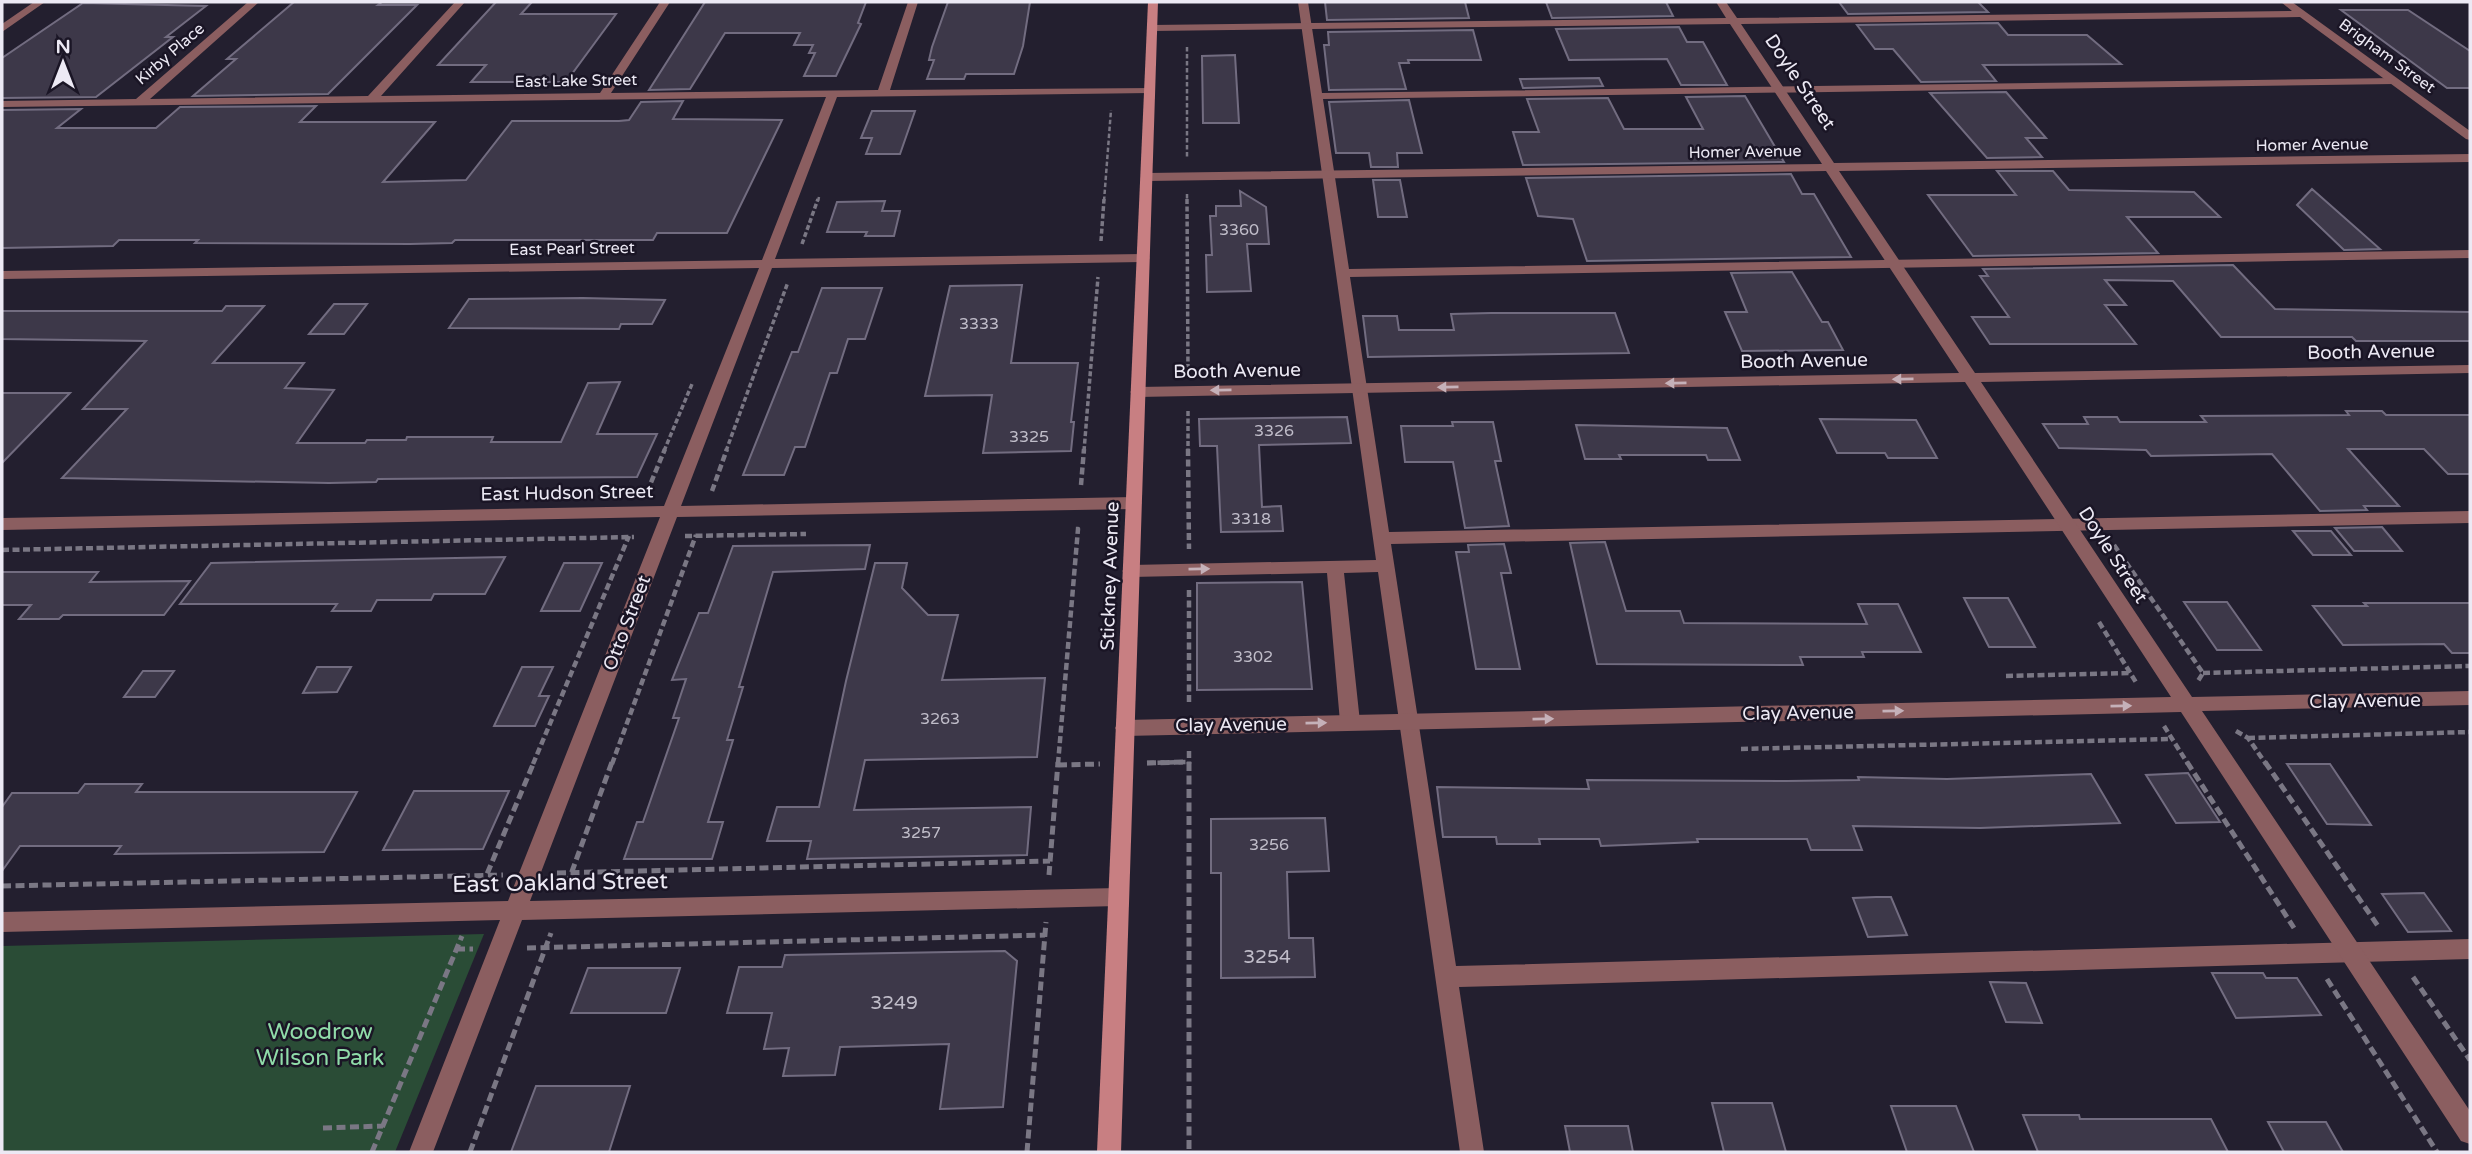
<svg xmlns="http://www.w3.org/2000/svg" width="2472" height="1154" viewBox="0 0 2472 1154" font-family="'Varela Round',sans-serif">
<rect width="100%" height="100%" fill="#231f2f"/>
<path fill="#2a4c36" d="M484,934L395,1152H2V946Z"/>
<path fill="#3d3849" stroke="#726c80" stroke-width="2" d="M294,2H382L378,5H417L328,94L193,96L236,59H227Z
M496,2H532L521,14H616L566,82H471L486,65H438Z
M705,2H866L858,23L861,24L836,76H804L815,53H809L813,45H794L800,33H725L690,89L649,90Z
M948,2H1030L1023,46L1014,74H966L964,79H927L934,60H929L932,47Z
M1325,2H1465L1469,18L1327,20Z
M1546,2H1666L1673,16L1552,18Z
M1839,2H1978L1988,12L1848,14Z
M83,3L206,6L166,37H173L96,97L2,98V58Z
M2341,10H2408L2470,51V88H2447Z
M1998,23L2008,35H2087L2121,64L1983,65L1996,81L1921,82L1893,49H1875L1857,25Z
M1679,27L1687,42H1703L1727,85H1681L1667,59L1569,60L1556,29Z
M1473,30L1481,60H1408L1409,63H1399L1406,89L1329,90L1324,45H1329L1328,32Z
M1235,55L1239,123H1203L1202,56Z
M1599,78L1603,86L1523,88L1520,79Z
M2006,92L2046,138H2026L2042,157L1987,158L1930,93Z
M1745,96L1784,162L1523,165L1513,132H1539L1527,99L1608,98L1624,129H1703L1686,97Z
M1409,100L1422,153H1397L1398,167H1371L1369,153H1336L1329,102Z
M683,101L673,119L782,120L727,233H657L653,240H455L452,243L410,244L195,243L198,240H119L113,246L2,248V110L81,109L57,128H156L180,107L316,106L300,122H435L383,182L466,180L512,121H619L629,120L641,102Z
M872,111H915L900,154H866L872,138H861Z
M1997,171H2053L2069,190L2194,192L2220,217H2127L2158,253L1973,256L1928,195H2016Z
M1791,174L1802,194H1814L1851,257L1587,261L1573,219L1538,216L1526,178Z
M1373,180H1400L1407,217H1378Z
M2312,189L2380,249L2344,250L2297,205Z
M1240,191L1266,207L1269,244H1247L1251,291L1207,292L1206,255H1212L1210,216H1216V206H1241Z
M885,201L882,211H900L894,236H865L867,232H827L837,202Z
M2233,265L2275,309L2470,312V341H2356L2352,337H2221L2173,281L2105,280L2126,305H2105L2136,344H1990L1972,317H2009L1980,276H1988L1983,269Z
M1792,272L1822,322H1828L1843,350L1742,351L1725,312H1747L1731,273Z
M1022,285L1011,363H1078L1071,422H1074L1071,451L983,453L992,395L925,396L950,286Z
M822,288H882L865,339H848L837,373H830L805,447H795L784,475H743L792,352H798Z
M583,298L665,300L652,324H621L619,329L449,328L469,299Z
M334,304H367L344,334H309Z
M226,306H264L213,363H304L285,388L334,390L297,443H365L367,440H406L407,437H493L491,442H561L588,383L620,382L597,434H657L637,477L378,479L376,482L329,483L62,478L127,409H83L146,341L2,339V311H222Z
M1491,313H1615L1629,353L1368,357L1363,316H1397L1399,330H1454L1451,314Z
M2,393H70L2,463Z
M2346,411H2382L2386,415H2470V474H2448L2424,449H2348L2399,506H2364L2367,510L2320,511L2272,454L2151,456L2146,450L2059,448L2043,424H2088L2084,417H2117L2120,422H2206L2201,416L2349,415Z
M1347,417L1351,443L1259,445L1262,507L1281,506L1283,531L1221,532L1217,446H1200L1199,419Z
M1820,419L1916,420L1937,458H1888L1885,453H1837Z
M1452,422H1493L1501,461H1495L1509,526L1465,528L1453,462H1405L1401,426H1453Z
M1576,425L1727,428L1740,460H1708L1706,455H1619L1621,459H1585Z
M2382,527L2402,551H2354L2335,528Z
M2293,531H2331L2351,555H2313Z
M1605,542L1626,611H1680L1684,623L1867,624L1858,604H1898L1921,652H1862L1864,657H1800L1803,665L1597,664L1570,543Z
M1504,544L1511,573H1501L1520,669H1476L1456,552H1469L1468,545Z
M870,545L865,569L773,572L739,687H743L727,740H733L708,822H723L712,859H624L637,822H643L679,718H673L686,679L672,680L699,613H708L733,546Z
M505,557L485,594H434L431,600H377L371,611H332L337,604H180L211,563Z
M564,563H602L580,611H541Z
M875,563H907L902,588L928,615H958L942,680L1045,678L1037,757L865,760L854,810L1031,807L1027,855L807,859L811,841H767L777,807H819L846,681Z
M2,572H98L90,582L190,581L164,615H63L59,619H19L31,605H2Z
M1302,582L1312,689L1197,690V583Z
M1964,598H2008L2035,647H1989Z
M2184,602H2227L2261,650H2217Z
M2364,603H2470V653H2452L2444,644L2343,645L2313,606H2367Z
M317,667H351L337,692L303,693Z
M522,667H553L539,696H549L535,726H494Z
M143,671H174L155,697H124Z
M2287,764H2330L2371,825L2327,824Z
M2188,773L2220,822L2176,823L2146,775Z
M2091,774L2120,823L1980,828L1853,826L1862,850H1811L1807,839H1697L1698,842L1601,846L1599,839H1539L1540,844H1497L1496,837H1443L1437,787L1589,789L1587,780L1787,781L1859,780L1858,777L1947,779Z
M85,784H142L136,792H357L324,852L115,854L121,846H20L2,871V807L12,793H78Z
M414,791H509L483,849L383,850Z
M1325,818L1329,871L1287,872L1289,938H1313L1315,977L1221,978V873H1211V819Z
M2424,893L2451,931L2408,932L2382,894Z
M1876,897H1891L1907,935L1868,937L1853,898Z
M1005,951L1017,961L1003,1107L940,1109L949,1044L840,1047L835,1075L783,1076L789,1048L764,1049L772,1013H727L739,967H782L785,955Z
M588,968H680L666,1013H571Z
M2212,973H2263L2266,978H2297L2321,1015L2236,1018Z
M1990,982L2026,983L2042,1023L2006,1022Z
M536,1086H630L609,1152H511Z
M1712,1103H1772L1786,1152H1724Z
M1891,1106H1956L1974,1152H1907Z
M2023,1115H2079L2080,1119H2211L2228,1152H2038Z
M2268,1122H2326L2343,1152H2284Z
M1565,1126H1628L1633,1152H1570Z"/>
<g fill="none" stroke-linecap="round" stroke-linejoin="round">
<path stroke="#7a7784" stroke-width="2.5" stroke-dasharray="4.5 2.5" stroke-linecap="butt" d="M1187,47V157
M1187,194V201
M818,201L819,197
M1104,201L1111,110"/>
<path stroke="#7a7784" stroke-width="3.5" stroke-dasharray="5 2.5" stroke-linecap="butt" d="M1187,199L1188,371
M1101,241L1104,199
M802,244L818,199
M1188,411V451
M664,451L692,384
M726,451L788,282
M1084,451L1098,277"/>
<path stroke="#7a7784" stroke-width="4.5" stroke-dasharray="7 3.5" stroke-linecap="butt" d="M1188,449L1189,549
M1081,485L1084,449
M712,491L727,449
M647,492L665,449
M685,536L806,534
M2114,545L2203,673L2198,681
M2,550L634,537
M1189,590V703
M2099,622L2137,684
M2203,673L2470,666
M2006,676L2130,673
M2164,726L2188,764
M2236,731L2248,738L2266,764
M2248,738L2470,732
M1741,749L2173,739
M1189,751V764
M1147,763L1189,762
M533,764L629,536
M612,764L696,535
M1058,764L1078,529H1073"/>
<path stroke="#7a7784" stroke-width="5" stroke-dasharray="9 4.5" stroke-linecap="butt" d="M1189,762V1152
M2187,762L2294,928
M2265,762L2378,926
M1147,763L1184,762
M1058,765L1100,764
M557,873L1050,861
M1049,875L1058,762
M567,885L612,762
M2,886L503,875
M482,886L534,762
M527,948L1045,935
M456,949H473
M2413,977L2470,1060
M2327,979L2437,1152
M323,1128L383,1126
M372,1152L462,936
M470,1152L551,933
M1027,1152L1046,922"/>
<path fill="#8b5e60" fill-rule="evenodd" d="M1298,2H1308L1322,93L2394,78L2400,81L2394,84L1323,99L1349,269L2470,250V258L1350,277L1389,532L2470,511V523L1391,544L1456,966L2470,939V959L1459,987L1484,1152H1460L1378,572L1344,573L1360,722L1357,727L1350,730L1343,727L1340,722L1327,573L1131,577L1122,571L1131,565L1376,560Z"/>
<path fill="#8b5e60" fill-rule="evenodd" d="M34,2H45L2,32V24Z
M248,2H259L150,99L368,96L455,2H465L381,96L600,93L660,2H670L611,93L878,90L908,2H918L890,90L1154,88V92L1150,93L837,97L775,259L1143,254L1150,258L1143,262L772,268L681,506L1134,497L1142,503L1134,509L677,517L530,901L1118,888L1126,890L1129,897L1126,904L1118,906L522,920L433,1152H409L500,920L2,932V912L508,901L660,517L2,530V518L664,506L759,268L2,279V271L762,260L826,97L2,107V101L136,99Z
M1716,2H1726L1737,18L2292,11L2281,2H2292L2470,131V140L2466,139L2300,17L1741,24L1834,163L2470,154V162L1839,171L1975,373L2470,365V373L1981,382L2192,697L2470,691V705L2202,711L2470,1111V1144L2461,1141L2181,712L1125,736L1118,733L1115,728L1118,723L1125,720L2171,697L1965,382L1138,397L1130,392L1138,387L1959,373L1826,171L1147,181L1141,177L1147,173L1822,164L1730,24L1152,31L1147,28L1152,25L1726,18Z"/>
<path fill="#c87f82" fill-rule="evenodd" d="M1148,2H1158L1121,1152H1097Z"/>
</g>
<defs><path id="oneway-solid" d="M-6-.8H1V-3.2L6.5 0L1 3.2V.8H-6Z" transform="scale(1.75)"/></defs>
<g fill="#c5b1b9">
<use href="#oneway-solid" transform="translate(1903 379) rotate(179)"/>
<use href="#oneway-solid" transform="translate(1676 383) rotate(179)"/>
<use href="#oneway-solid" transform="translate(1448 387) rotate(179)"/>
<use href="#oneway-solid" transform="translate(1221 390) rotate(179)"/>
<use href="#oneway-solid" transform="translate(1199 569) rotate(-1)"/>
<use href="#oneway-solid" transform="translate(2121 706) rotate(-1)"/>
<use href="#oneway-solid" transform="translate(1893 711) rotate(-1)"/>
<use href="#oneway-solid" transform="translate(1543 719) rotate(-1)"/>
<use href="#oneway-solid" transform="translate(1316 723) rotate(-1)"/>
</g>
<g text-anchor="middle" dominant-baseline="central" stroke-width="5" stroke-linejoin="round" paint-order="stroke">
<g font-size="16" fill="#ece9f4" stroke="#1a1525">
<text transform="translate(170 54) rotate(-41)">Kirby Place</text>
<text transform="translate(2387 56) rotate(36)">Brigham Street</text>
<text transform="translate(576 81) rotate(-1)">East Lake Street</text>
<text transform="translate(2312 145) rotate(-1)">Homer Avenue</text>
<text transform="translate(1745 152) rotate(-1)">Homer Avenue</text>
<text transform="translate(572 249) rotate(-1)">East Pearl Street</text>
</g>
<g font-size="16" fill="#c0bdc9">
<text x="1239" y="230">3360</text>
<text x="979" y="324">3333</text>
<text x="1274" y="431">3326</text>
<text x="1029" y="437">3325</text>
<text x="1251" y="519">3318</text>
<text x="1253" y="657">3302</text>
<text x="940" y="719">3263</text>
<text x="921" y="833">3257</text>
<text x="1269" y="845">3256</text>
</g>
<g font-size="19" fill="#ece9f4" stroke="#1a1525">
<text transform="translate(1800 82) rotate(56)">Doyle Street</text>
<text transform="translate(2371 352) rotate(-1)">Booth Avenue</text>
<text transform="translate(1804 361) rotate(-1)">Booth Avenue</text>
<text transform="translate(1237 371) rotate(-1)">Booth Avenue</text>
<text transform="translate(567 493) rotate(-1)">East Hudson Street</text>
<text transform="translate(2113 555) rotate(57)">Doyle Street</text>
<text transform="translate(1110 576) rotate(-88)">Stickney Avenue</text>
<text transform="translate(627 623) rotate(-69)">Otto Street</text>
<text transform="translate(2365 701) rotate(-1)">Clay Avenue</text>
<text transform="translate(1798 713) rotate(-1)">Clay Avenue</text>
<text transform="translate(1231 725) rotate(-1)">Clay Avenue</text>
</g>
<g font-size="19" fill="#c0bdc9">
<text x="1267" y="957">3254</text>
<text x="894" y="1003">3249</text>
</g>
<g font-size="23" fill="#ece9f4" stroke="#1a1525">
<text transform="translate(560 883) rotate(-1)">East Oakland Street</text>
</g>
<g font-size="23" fill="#90dca9" stroke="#1a1525">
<text x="320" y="1032">Woodrow<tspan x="320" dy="26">Wilson Park</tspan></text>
</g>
</g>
<rect width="2472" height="1154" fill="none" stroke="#ece9f4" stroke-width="7"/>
<g transform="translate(63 63)" stroke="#1a1525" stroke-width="5" paint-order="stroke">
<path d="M0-5L12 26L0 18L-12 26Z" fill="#ece9f4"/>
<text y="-10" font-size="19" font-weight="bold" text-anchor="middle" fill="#ece9f4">N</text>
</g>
</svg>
